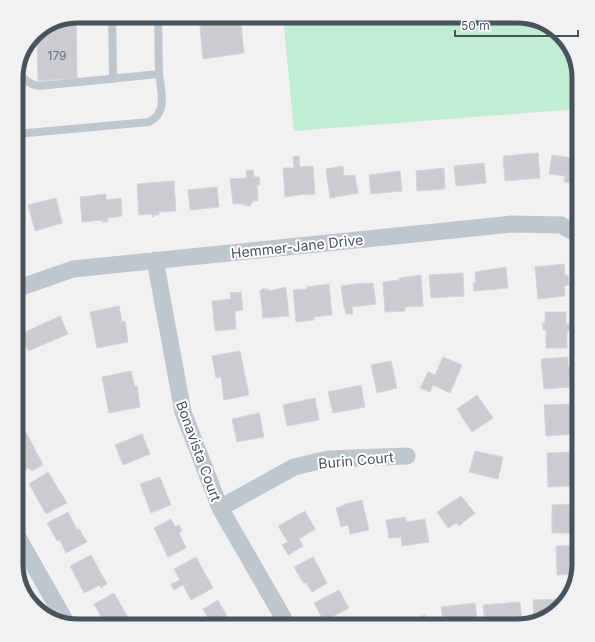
<svg xmlns="http://www.w3.org/2000/svg" width="595" height="642" viewBox="0 0 595 642" font-family="Inter,sans-serif">
<rect width="100%" height="100%" fill="#f2f0f0"/>
<path fill="#c1edd2" d="M283,16H521L545,22L566,40L579,78V109L294,131Z"/>
<path fill="#caccd2" stroke="#d4d6db" d="M199,16H240L244,53L203,59Z
M76,17L77,78L38,81L37,32Z
M538,153L540,178L505,181L503,156Z
M552,155L579,159V178L572,177L571,183L564,182L565,176L549,174Z
M299,156L300,167L313,166L315,194L305,195V194L285,197L283,168H294L293,157Z
M484,163L486,183L456,186L454,166Z
M343,166L344,176L355,175L358,193L330,198L326,169Z
M444,168L445,189L417,191L416,171Z
M253,170L254,177H259L260,185H257L258,201H253L250,206H246L243,204H233L230,179L247,178L246,171Z
M400,171L402,191L371,194L369,175Z
M174,181L176,211L159,212V215H154V217H152V214L139,215L137,184Z
M217,187L219,207L190,210L188,190Z
M106,194V200L121,198L122,216L108,218L107,222H102V220L82,222L80,197Z
M56,198L62,223L35,231L28,205Z
M564,264L565,276L568,275L569,285L564,286L565,296L538,299L535,267Z
M506,267L508,288L474,291L473,283L476,282L475,272Z
M463,273L464,296L431,298L429,275Z
M421,275L423,306L405,307V311L385,312L383,282L399,280V278Z
M363,283L364,284L373,283L376,304L352,307L353,314H346L345,308H344L341,286Z
M329,284L332,315L314,317V320L296,322L293,290L307,289V287Z
M285,287L286,289L289,316L263,318L260,291L262,289H268L270,291Z
M241,292L243,310L235,311L236,329L215,331L212,301L231,299L230,293Z
M119,306L122,322L125,321L128,342L97,348L90,312Z
M545,312H566V324H571V331H567V348H546V330H543V323H545Z
M60,316L68,334L28,351L21,334Z
M240,351L249,395L224,400L221,377L216,378L212,356Z
M443,357L462,365L450,393L433,385L430,392L420,388L428,372L435,375Z
M568,357V367L574,366L575,376H569L570,387L544,389L541,359Z
M391,361L397,388L377,393L371,365Z
M131,371L135,387L137,386L140,407L109,413L102,377Z
M361,385L365,407L333,413L328,392Z
M477,395L493,418L472,432L457,409Z
M315,398L319,420L287,426L283,405Z
M575,404L576,434L546,436L544,405Z
M16,406L24,422L16,426Z
M259,413L264,437L237,442L232,419Z
M26,432L43,465L31,471L29,468L23,471L16,457V437Z
M142,434L150,454L123,465L115,445Z
M475,451L503,457L498,479L469,472Z
M573,452L574,486L548,487L547,453Z
M48,472L67,503L46,514L29,484Z
M160,477L171,505L151,513L140,484Z
M461,496L475,513L459,526L456,523L448,528L437,512Z
M362,500L369,530L350,534L348,525L341,527L336,508L345,505V504Z
M572,504V518L577,517V533H552V505Z
M305,511L315,529L299,539L303,546L288,555L282,545L288,542L278,526Z
M68,512L77,530L79,529L87,542L66,553L60,540L57,541L47,523Z
M405,517L407,522L425,519L429,542L402,546L401,537L389,538L386,520Z
M171,519L175,527L179,525L182,531L179,533L186,548L168,557L154,528Z
M579,545V564L577,574L557,575L556,546Z
M91,555L107,584L101,588L100,585L84,593L70,566Z
M196,557L213,588L191,600L183,585L174,590L171,584L180,580L174,569Z
M313,557L327,583L312,592L306,582L304,584L294,567Z
M339,590L349,608L324,621L314,603Z
M114,593L130,621L121,626H102L99,619L102,618L94,604Z
M566,599L555,613L534,620L533,600Z
M218,600L232,626H194L193,625L207,616L203,609Z
M520,602L522,622L505,624V625L485,626L483,605Z
M475,603L478,626H444L441,607Z
M425,615L429,626H395Z"/>
<g fill="none" stroke-linecap="round" stroke-linejoin="round">
<path stroke="#bec7ce" stroke-width="8" d="M112,16L113,79
M18,71C22,79 29,84 39,86L159,74L158,16
M16,134L149,122C168,113 161,91 159,74"/>
<path stroke="#bec7ce" stroke-width="17" d="M155,260L183,412L220,508L288,626
M16,289L73,269L512,224L561,225L579,235
M220,508L294,467L328,459L407,456
M16,534L67,624"/>
</g>
<g text-anchor="middle" dominant-baseline="central" stroke-width="4" stroke-linejoin="round" paint-order="stroke">
<g font-size="12" fill="#68717a">
<text x="57" y="55">179</text>
</g>
<g font-size="14" fill="#48535c" stroke="#fff">
<text transform="translate(297 246) rotate(-6)">Hemmer-Jane Drive</text>
<text transform="translate(199 451) rotate(70)">Bonavista Court</text>
<text transform="translate(356 460) rotate(-5)">Burin Court</text>
</g>
</g>
<path d="M0 0H595V642H0ZM78 23H517A55 55 0 0 1 572 78V564A55 55 0 0 1 517 619H78A55 55 0 0 1 23 564V78A55 55 0 0 1 78 23Z" fill="#f0f1f2" fill-rule="evenodd"/>
<path fill="none" stroke="#48535c" stroke-width="5" d="M78 23H517A55 55 0 0 1 572 78V564A55 55 0 0 1 517 619H78A55 55 0 0 1 23 564V78A55 55 0 0 1 78 23Z"/>
<path d="M455 30v6h123v-6" fill="none" stroke="#48535c" stroke-width="2"/>
<text x="461" y="30" font-size="12" fill="#48535c" stroke="#ffffff" stroke-width="3" paint-order="stroke">50 m</text>
</svg>
